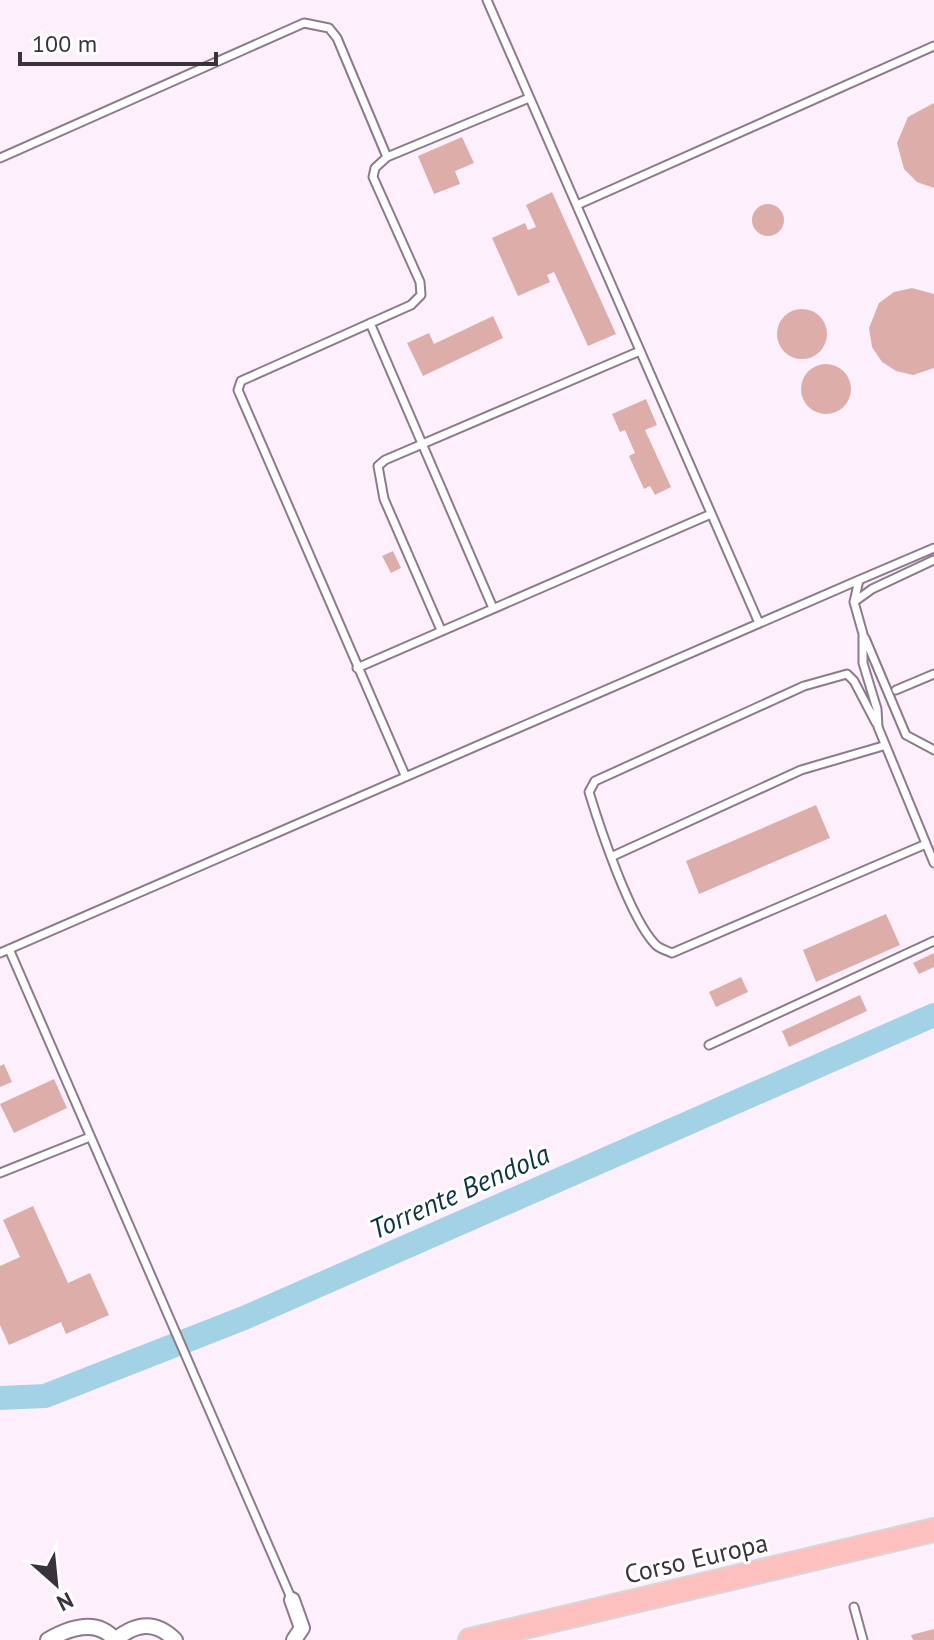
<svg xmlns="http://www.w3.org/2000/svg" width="934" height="1640" viewBox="0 0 934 1640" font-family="'PT Sans',sans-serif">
<rect width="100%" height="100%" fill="#fdf0fc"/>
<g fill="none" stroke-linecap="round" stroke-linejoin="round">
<path stroke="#a3d2e7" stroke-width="24" d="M0,1398L45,1396L244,1318L934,1015"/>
</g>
<path fill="#ddadaa" d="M934,103V188L917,182L904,169L897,143L908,117Z
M462,137L474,163L455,171L460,184L434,194L418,156Z
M552,192L616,334L588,346L554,272L547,275L550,282L518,296L492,238L525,223L528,230L536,227L526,205Z
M752 220a16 16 0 1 1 32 0a16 16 0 1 1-32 0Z
M912,288L934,294V368L913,375L896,371L882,362L872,347L869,328L879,303L894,292Z
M777 334a25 25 0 1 1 50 0a25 25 0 1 1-50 0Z
M493,316L503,338L423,376L407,343L429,333L434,344Z
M801 389a25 25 0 1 1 50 0a25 25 0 1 1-50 0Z
M646,399L657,425L645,430L671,487L655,495L650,486L644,489L629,456L635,453L625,430L620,432L612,414Z
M393,551L401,568L391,573L382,556Z
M816,805L830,838L699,894L686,861Z
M886,914L900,945L816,982L803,950Z
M934,953V967L919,974L913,963Z
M741,977L748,992L716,1007L709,992Z
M860,995L867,1011L789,1047L782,1031Z
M4,1064L12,1082L0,1087V1066Z
M54,1079L67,1108L14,1133L0,1104Z
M33,1206L68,1283L90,1273L109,1315L66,1334L61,1322L9,1345L0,1325V1266L20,1257L3,1220Z
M934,1629V1640H913L911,1635Z"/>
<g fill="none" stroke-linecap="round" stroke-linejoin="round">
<g stroke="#8d7a8c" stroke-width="11">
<path id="lane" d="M487,0L759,623
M387,157L529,98
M0,158L304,23L329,28L337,38L387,157L375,168L373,177L420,282L421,295L411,305L241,381L238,390L405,775
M577,205L934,46
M370,323L493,608
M859,580L934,548
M854,602L872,589L934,560
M441,630L384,499L378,466L385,460L640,351
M865,638L906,735L934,750
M357,668L711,514
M896,690L934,674
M876,723L854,681L847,674L804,686L595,781L589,792C600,828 630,918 655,944C659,949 666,950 672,953L926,844
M613,856L801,770L883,746
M9,949L292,1600
M0,953L859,580L854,602L863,634V663L877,709L878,727L934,863
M709,1045L934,941
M0,1173L90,1137
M854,1607L863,1640"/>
</g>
<g stroke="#8d7a8c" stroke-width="18">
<path id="street" d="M292,1600L302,1628L294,1640
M48,1640C69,1628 97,1618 115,1640
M115,1640C136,1623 155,1620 175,1640"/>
</g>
<g stroke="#d8d6d8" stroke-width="26">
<path id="primary" d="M470,1640L934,1530"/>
</g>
<use href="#lane" stroke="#fff" stroke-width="7"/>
<use href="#street" stroke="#fff" stroke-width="14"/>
<use href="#primary" stroke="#fec0bf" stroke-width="22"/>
</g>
<g text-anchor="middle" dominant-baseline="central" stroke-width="6" stroke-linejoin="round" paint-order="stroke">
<g font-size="26" fill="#3b333b" stroke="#fff">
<text transform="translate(696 1558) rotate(-13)">Corso Europa</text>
</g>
<g font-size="28" font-style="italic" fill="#0b3544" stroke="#fff">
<text transform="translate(459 1191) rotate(-24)">Torrente Bendola</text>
</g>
</g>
<g transform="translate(56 1584) rotate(153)" stroke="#ffffff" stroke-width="6" paint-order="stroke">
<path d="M0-6L14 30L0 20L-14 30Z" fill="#3b333b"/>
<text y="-12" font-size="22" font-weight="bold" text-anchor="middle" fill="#3b333b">N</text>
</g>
<path d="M20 52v12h196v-12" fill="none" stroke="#3b333b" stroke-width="4"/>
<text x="32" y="52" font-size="24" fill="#3b333b" stroke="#ffffff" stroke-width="6" paint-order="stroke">100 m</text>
</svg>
